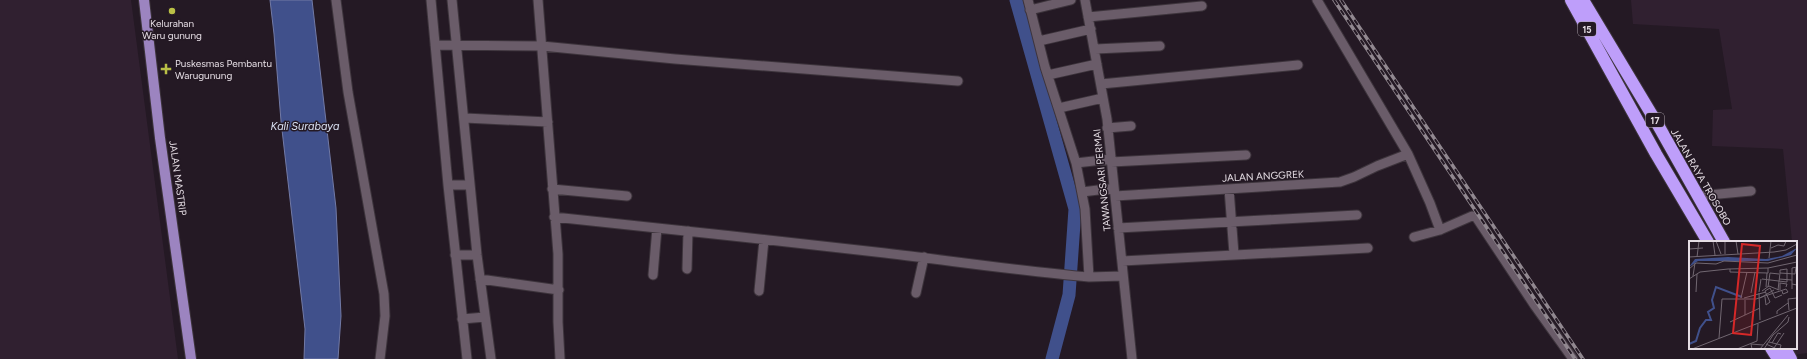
<svg xmlns="http://www.w3.org/2000/svg" width="1807" height="359" viewBox="0 0 1807 359" font-family="Figtree,sans-serif">
<rect width="100%" height="100%" fill="#241924"/>
<path fill="#302030" d="M0,0H131L178,359H0Z
M1631,0H1807V353L1793,355L1790,348H1796V242H1792L1783,149L1712,146L1713,110L1732,109L1719,29L1633,24Z"/>
<path fill="#40508b" stroke="#727aa6" d="M270,0H312L336,208L341,316L338,359H304L305,329L281,121L274,34Z"/>
<g fill="none" stroke-linecap="round" stroke-linejoin="round">
<path stroke="#40508b" stroke-width="13" d="M1016,0L1075,209L1069,295L1052,359"/>
<g stroke="#3d343c" stroke-width="11">
<path id="minor" d="M336,0L348,92L384,294L385,316L380,359
M431,0L448,185L467,359
M452,0L477,255L491,359
M538,0L558,254V322L560,359
M1028,0L1045,67L1076,163L1085,209L1089,277L1123,276
M1085,0L1107,119L1132,359
M1317,0L1408,154L1430,203L1440,230
M1030,10L1071,0
M1088,17L1202,6
M1039,41L1091,29
M435,45L542,46L675,59L958,81
M1095,49L1160,46
M1048,75L1097,64
M1101,84L1298,65
M1059,108L1103,98
M465,118L548,122
M1107,128L1131,126
M1111,162L1246,155
M1076,163L1111,159
M448,185H469
M552,189L627,196
M1229,189L1234,254
M1082,192L1114,188
M1115,196L1340,182L1354,177L1377,166L1408,154
M1698,196L1751,191
M554,217C664,229 775,240 885,253C953,261 1020,271 1089,277
M1118,228L1357,215
M1414,237L1440,230L1472,216L1476,217L1535,306L1573,359
M455,255H477
M1122,261L1368,248
M687,269L688,231
M653,275L657,228
M480,279L559,290
M759,291L764,240
M916,293L924,257
M462,319L485,317"/>
</g>
<g stroke="#3d343c" stroke-width="12">
<path id="major" d="M144,0L160,138L191,359"/>
</g>
<g stroke="#3d343c" stroke-width="14">
<path id="highway" d="M1571,0L1656,154L1708,242
M1583,0L1658,125L1724,242
M1771,348L1778,359
M1785,348L1791,359"/>
</g>
<use href="#minor" stroke="#6a5c69" stroke-width="9"/>
<use href="#major" stroke="#9c84c0" stroke-width="10"/>
<use href="#highway" stroke="#be9efa" stroke-width="12"/>
<g stroke="#918890" stroke-width="3.5">
<path id="rail" d="M1334,0L1575,359
M1341,0L1583,359"/>
</g>
<use href="#rail" stroke="#241924" stroke-width="2" stroke-dasharray="6" stroke-linecap="butt"/>
</g>
<g fill="#bac046" stroke="#241924" stroke-width="1.5">
<circle cx="172" cy="11" r="4"/>
<path d="M164 63h4v4h4v4h-4v4h-4v-4h-4v-4h4z"/>
</g>
<g text-anchor="middle" dominant-baseline="central" stroke-width="3" stroke-linejoin="round" paint-order="stroke">
<g fill="#241924" stroke="#aba2aa" stroke-width="1">
<rect x="1578" y="22" width="18" height="14" rx="3"/>
<rect x="1646" y="113" width="18" height="14" rx="3"/>
</g>
<g font-size="9" font-weight="bold" fill="#e5dde4">
<text x="1587" y="29">15</text>
<text x="1655" y="120">17</text>
</g>
<g font-size="10" fill="#e5dde4" stroke="#241924">
<text x="172" y="23">Kelurahan<tspan x="172" dy="12">Waru gunung</tspan></text>
<text x="175" y="63" text-anchor="start">Puskesmas Pembantu<tspan x="175" dy="12">Warugunung</tspan></text>
</g>
<g font-size="10" fill="#e5dde4" stroke="#241924">
<text transform="translate(1263 176) rotate(-3)">JALAN ANGGREK</text>
<text transform="translate(1701 177) rotate(60)">JALAN RAYA TROSOBO</text>
<text transform="translate(178 178) rotate(82)">JALAN MASTRIP</text>
<text transform="translate(1102 180) rotate(-96)">TAWANGSARI PERMAI</text>
</g>
<g font-size="11" font-style="italic" fill="#dbe2f4" stroke="#241924">
<text x="305" y="126">Kali Surabaya</text>
</g>
</g>
<g transform="translate(1689 241)">
<rect width="108" height="108" fill="#241924"/>
<path d="M108,7L102,14L79,20H9L0,26L6,18L39,16L77,18L93,15Z" fill="#40508b"/>
<path fill="none" stroke="#40508b" stroke-width="2" d="M0,103L7,100L11,87L17,79H22L19,71L25,67L23,59L27,46L53,56"/>
<path fill="none" stroke="#716771" stroke-width="1" d="M24,0L26,14M27,0L32,13M36,0V13M47,0L49,13M82,7L89,4L95,5L97,0M0,8L14,7M0,16L85,11L97,9L108,3M8,16L10,0M80,17L82,0M0,28L7,22L27,23L35,20L79,22L108,14M41,28V31L79,32V27M4,35L6,22M0,38L11,31L39,28L79,27L108,21M73,38L98,41V28L91,29V32M90,38L103,39M103,43L108,44V33M77,46L78,32M79,46L81,32L90,33M103,48V27L108,26M89,49L91,32L106,33L107,26M91,49V42L98,43L97,46M73,50L80,45L90,49M7,51L8,33M70,51L72,38M62,52L66,31M70,52L71,79M76,56L77,64L81,61L76,50L81,47L86,57L93,54M52,57L58,31M55,57L77,51M71,57L85,49M56,59V74M100,69L99,58L108,57M88,73V70L99,62M41,81L71,67M30,97L33,58H67L97,48L99,51L94,53L93,50M80,101L92,104L91,108M83,102L89,92L92,93M77,103L88,108M85,107L95,92M3,108L108,67M48,108L68,100L69,83M63,108L62,103L74,104M71,108L99,74M75,108L84,94L99,81L100,76"/>
<path fill="#d62828" fill-opacity="0.15" stroke="#d62828" stroke-width="2" d="M53,3L71,5L62,94L44,92Z"/>
<rect width="108" height="108" fill="none" stroke="#e5dde4" stroke-width="2"/>
</g>
</svg>
